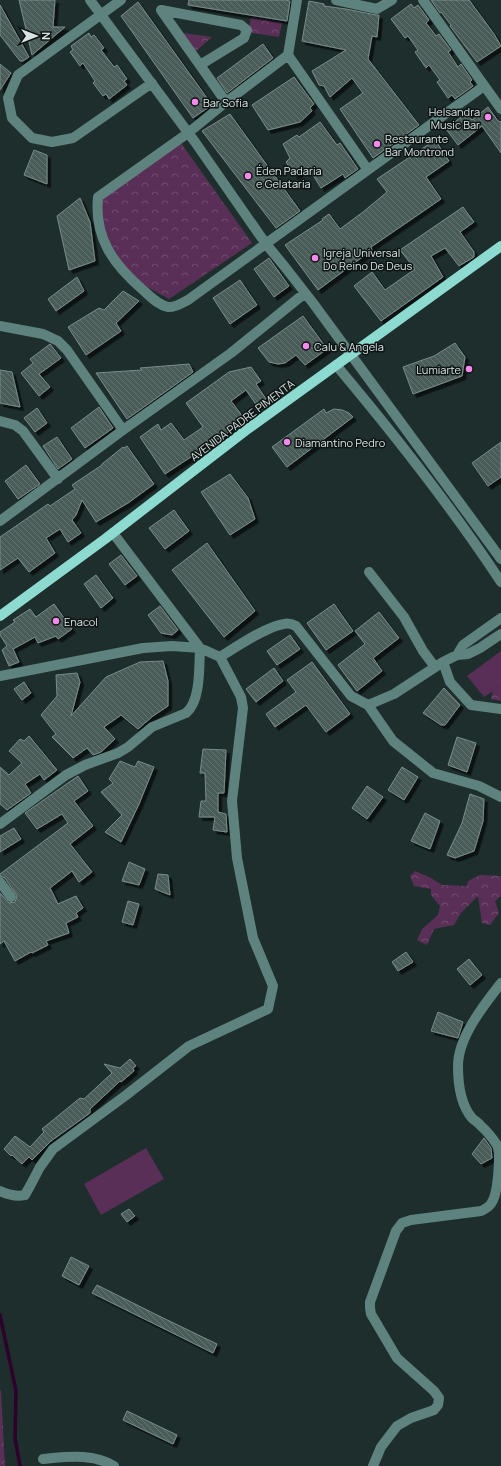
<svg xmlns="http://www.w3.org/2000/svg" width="501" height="1466" viewBox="0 0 501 1466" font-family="Manrope,sans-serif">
<defs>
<pattern id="forest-crowns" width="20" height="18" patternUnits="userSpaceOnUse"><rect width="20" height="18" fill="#5a2f57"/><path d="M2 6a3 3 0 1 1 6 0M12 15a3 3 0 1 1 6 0" fill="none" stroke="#714d6f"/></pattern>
<pattern id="building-back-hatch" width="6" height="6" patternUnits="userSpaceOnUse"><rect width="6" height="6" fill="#495c59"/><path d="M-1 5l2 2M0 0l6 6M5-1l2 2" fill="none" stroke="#637371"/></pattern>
<filter id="shadow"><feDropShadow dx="3.5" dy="3.5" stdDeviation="0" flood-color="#0009"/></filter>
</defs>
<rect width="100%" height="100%" fill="#1d2e2c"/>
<path fill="#5a2f57" d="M501,651V686L484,697L467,676Z
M146,1148L164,1179L101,1215L84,1184Z"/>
<path fill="url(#forest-crowns)" d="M251,17L282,23L279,37L252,33L249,27Z
M183,33L212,37L195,52Z
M181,143L252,243L169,299C159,293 148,288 139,282C114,265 99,227 101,198Z
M501,686V701L491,699L493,691Z
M415,871L431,878L442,885L467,886L468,881L480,875L501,876V896L495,901L499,913L490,925L482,923L478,896L461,913L454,925L434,929L427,945L417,940L422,929L438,915L440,906L431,895V889L414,886L410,876Z
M0,1390L1,1391L5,1466H0Z"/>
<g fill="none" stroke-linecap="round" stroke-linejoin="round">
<path stroke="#2d012b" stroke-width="3.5" d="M0,1315L16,1391L15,1438L20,1466"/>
</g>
<path fill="url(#building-back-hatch)" stroke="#798d8a" filter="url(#shadow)" d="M19,0H55L53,27H65L32,55Z
M189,0H285L290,1L287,21L188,5Z
M431,0H469L494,34L501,46L477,62L450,26L451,25L441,12L440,13Z
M309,1L324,4V6L346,9L376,15H379L377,37L372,36L368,59L419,125L373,158L340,109L363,93L352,78L330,97L324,86L319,85L312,71L346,50L302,41Z
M138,2L212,105L193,118L121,16Z
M411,4L414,8L418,5L429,20L426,23L436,36L439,34L451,50L448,52L458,67L461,64L472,80L470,82L473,86L455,99L452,95L448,98L437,82L440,80L429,65L426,68L415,52L418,50L408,36L405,38L391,19Z
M0,5L29,57L23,61H20L0,35Z
M89,33L91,37L94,35L104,48L101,50L114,67L117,65L127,79L124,81L127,85L109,99L106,94L103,96L93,83L95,81L83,63L80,66L70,52L73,50L71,46Z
M263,44L273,58L227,93L217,78Z
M0,64L11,73L0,90Z
M294,77L314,104L310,108L312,111L300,122L268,130L252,105Z
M488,107L498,121L501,122V153L482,126L458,145L446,129L466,113L472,120Z
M230,114L300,211L276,228L202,131Z
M320,122L337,145L340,143L358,169L345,178L343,174L321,188L308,167L295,176L286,162L290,158L283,144L297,135L299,137Z
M435,140L449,161L426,177L441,199L371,247L372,250L318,290L285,245L323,220L322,219L329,214L340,229L363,212L387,192L377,179Z
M34,150L47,155V184L24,175Z
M80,198L90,222L95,261L69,270L57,216Z
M463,207L474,222L460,232L474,252V257L459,266L445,248L431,256L443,277L381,321L354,286L372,272L385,290L415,269L400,250Z
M269,258L289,286L274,297L254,269Z
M77,277L84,291L56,311L48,299Z
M240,280L257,305L230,324L213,298Z
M123,291L139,301L116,323L121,331L86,355L68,327L99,308L104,310Z
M303,316L327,349L305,365L296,355L285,363L278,364L269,362L258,348Z
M455,343L465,357L462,376L413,394L403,367L434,356Z
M50,344L61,358L39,374L50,387L39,396L21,373L33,363L30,359Z
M189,364L193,372L127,419L96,373L142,370L140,368Z
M251,367L261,381L256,384L266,399L257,406L246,390L231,401L243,417L232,424L235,428L165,474L140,437L158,424L161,430L171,423L184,440L203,427L186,403L229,372Z
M0,370L12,372L20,407L0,403Z
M99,407L113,428L85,448L71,428Z
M37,408L47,423L35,432L24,418Z
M324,409L326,413L334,409L342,410L349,413L353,417L287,467L272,447Z
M57,437L72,459L58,469L43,446Z
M501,442V477L488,486L472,463Z
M127,446L154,484L128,503L96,522L82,500L76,515L72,520L81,533L68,542L60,529L46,538L55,553L29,572L18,558L0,570V537L48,504L50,506L75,489L72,485L102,465V464L123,447L124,448Z
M26,465L40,484L18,499L5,481Z
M230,474L248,498L255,519L230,535L201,492Z
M174,510L189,531L165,549L149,528Z
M207,543L255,611L224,637L172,570Z
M121,555L137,576L125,585L109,564Z
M96,575L113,598L101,608L84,584Z
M54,604L72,629L58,639L56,636L38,643L35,637L13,649L19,662L9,666L2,650L7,646L0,635V632L15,622L13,620L30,609L36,617Z
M334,604L353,631L326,650L307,623Z
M160,606L178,630L172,635L161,633L148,615Z
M379,612L399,638L373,658L382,671L357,691L338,665L365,644L355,631Z
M290,635L300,649L277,665L267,651Z
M163,661L168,681V706L153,716L138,729L121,715L104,727L115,739L101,752L93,755L87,748L73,758L52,737L56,734L41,715L57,696L56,675L77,673L80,682L71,716L106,677L140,662Z
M312,662L350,714L326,732L306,705L275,727L266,714L296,692L287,680Z
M274,668L283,681L256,702L246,689Z
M24,682L31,693L22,700L14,689Z
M444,688L460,705L445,725H441L423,713Z
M29,736L57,770L44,780L40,774L25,784L31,793L7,810L0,804V767L9,775L22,763L9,751L20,739L24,741Z
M457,737L476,743L467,772L448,765Z
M203,749L226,750L224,793H218V812L226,814L227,832L213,830L215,817H199L201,801H206L205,773H200Z
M120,761L135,767L138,761L154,767L139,804L121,842L105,832L122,815L101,792L113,783L109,779Z
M402,767L418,777L404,800L388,790Z
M78,776L88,791L74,801L93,826L70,844L92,872L79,882L72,871L50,888L58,904L76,896L83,908L76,913L78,917L66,923L69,933L46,941L48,945L32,953L31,952L15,961L4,941L0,944V893L9,903L15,902L17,896L5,878L0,876V874L68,823L62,814L37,829L25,813Z
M367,786L383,797L367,819L352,808Z
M470,794L484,799L483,821L474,851L455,858L447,855L462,823Z
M425,813L440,821L430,849L411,841Z
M14,828L21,839L0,852V836Z
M129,862L145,869L139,885L122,881Z
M158,874L168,875L170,895L155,889Z
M128,901L139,904L133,925L122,922Z
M406,952L413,962L398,971L392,962Z
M469,959L482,975L470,985L457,969Z
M438,1012L463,1022L458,1038L431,1031Z
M130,1059L136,1066L133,1068L134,1071L121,1082L120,1081L90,1109V1113L51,1141L32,1160L29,1157L22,1164L12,1155L11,1156L4,1149L15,1136L30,1147L44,1132L42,1129L80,1098L84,1099L112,1073L104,1064L120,1068Z
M484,1138L491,1148L492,1158L481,1164L472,1154Z
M129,1209L135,1216L127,1222L121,1214Z
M71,1257L89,1266L79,1285L62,1276Z
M97,1285L157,1315L217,1344L213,1353L92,1293Z
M127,1411L177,1435L173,1444L123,1420Z"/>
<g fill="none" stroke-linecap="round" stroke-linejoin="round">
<path stroke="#5e827d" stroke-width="10" d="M90,0L195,142L266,244L285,267L313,303L501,559
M121,0L18,75L8,98L12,118L32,138L52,142L73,138L152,83
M297,0L288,55L226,102L188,133L98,197C94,238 113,264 143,290C150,296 158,305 168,307C175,308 182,303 188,300L484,86
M336,0L377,9L392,0
M423,0L501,109
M288,55L368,170
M200,65L244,38L247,30L241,25L161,10L226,102
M0,326L43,334L58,341L67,350L123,430
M336,365C394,434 451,506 501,582
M0,421L15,425L23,431L58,479
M0,521L123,430L231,353L305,293
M369,572L404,617L423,651L435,667
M501,634L480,648L468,654L457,655L443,662L450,682L471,705L501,709
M457,655L463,645L501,618
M220,657C236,647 267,626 284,624C288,623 292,624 296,626L351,696L368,705L394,694L443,662
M0,676L143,648L172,646L200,648L220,657L241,697L243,708L232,801L237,858L253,938L273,986L268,1009L189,1046L125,1096L53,1149L40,1167L30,1186L25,1195C15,1197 8,1195 0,1191
M368,705L393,741L433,773L479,786L501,797
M0,824L66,775L85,765L118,753L128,747L152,727L186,713C201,701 199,666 200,648L113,533
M0,882L11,897
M43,1459C67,1457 92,1453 114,1466
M373,1466L381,1447L397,1426L411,1418L434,1410L438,1405L439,1398L434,1391L397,1358L371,1314L370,1308V1302L396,1231L402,1223L411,1220L481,1211C485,1209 490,1207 492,1202C498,1193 501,1154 497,1145C493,1139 487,1131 481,1126C479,1123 475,1121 472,1118C460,1104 458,1083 458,1066C458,1037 484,1005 501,983"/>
<path stroke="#8ddad1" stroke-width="10" d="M0,616L105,539L245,431L501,246"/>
</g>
<g fill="#f689ee" stroke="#0d1413" stroke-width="1.5">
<circle cx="195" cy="102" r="4"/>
<circle cx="488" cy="117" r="4"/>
<circle cx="377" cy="144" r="4"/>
<circle cx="248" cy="176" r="4"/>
<circle cx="315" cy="258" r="4"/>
<circle cx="306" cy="346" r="4"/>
<circle cx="469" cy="369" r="4"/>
<circle cx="287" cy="442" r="4"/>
<circle cx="56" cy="621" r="4"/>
</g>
<g text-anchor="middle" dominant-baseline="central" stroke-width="3" stroke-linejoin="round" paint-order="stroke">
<g font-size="11" fill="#d9e4e2" stroke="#0d1413" text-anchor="start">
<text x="203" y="102">Bar Sofia</text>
<text x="480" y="111" text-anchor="end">Helsandra<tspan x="480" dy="13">Music Bar</tspan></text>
<text x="385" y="138">Restaurante<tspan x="385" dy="13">Bar Montrond</tspan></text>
<text x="256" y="170">Éden Padaria<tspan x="256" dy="13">e Gelataria</tspan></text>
<text x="323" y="252">Igreja Universal<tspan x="323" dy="13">Do Reino De Deus</tspan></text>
<text x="314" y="346">Calu &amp; Angela</text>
<text x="461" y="369" text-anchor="end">Lumiarte</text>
<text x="295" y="442">Diamantino Pedro</text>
<text x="64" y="621">Enacol</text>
</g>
<g font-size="11" fill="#d9e4e2" stroke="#0d1413">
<text transform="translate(242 420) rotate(-37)">AVENIDA PADRE PIMENTA</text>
</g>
</g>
<g transform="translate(36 36) rotate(90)" stroke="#0d1413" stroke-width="3" paint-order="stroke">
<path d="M0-3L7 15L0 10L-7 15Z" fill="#d9e4e2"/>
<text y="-6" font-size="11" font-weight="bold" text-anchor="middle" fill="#d9e4e2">N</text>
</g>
</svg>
